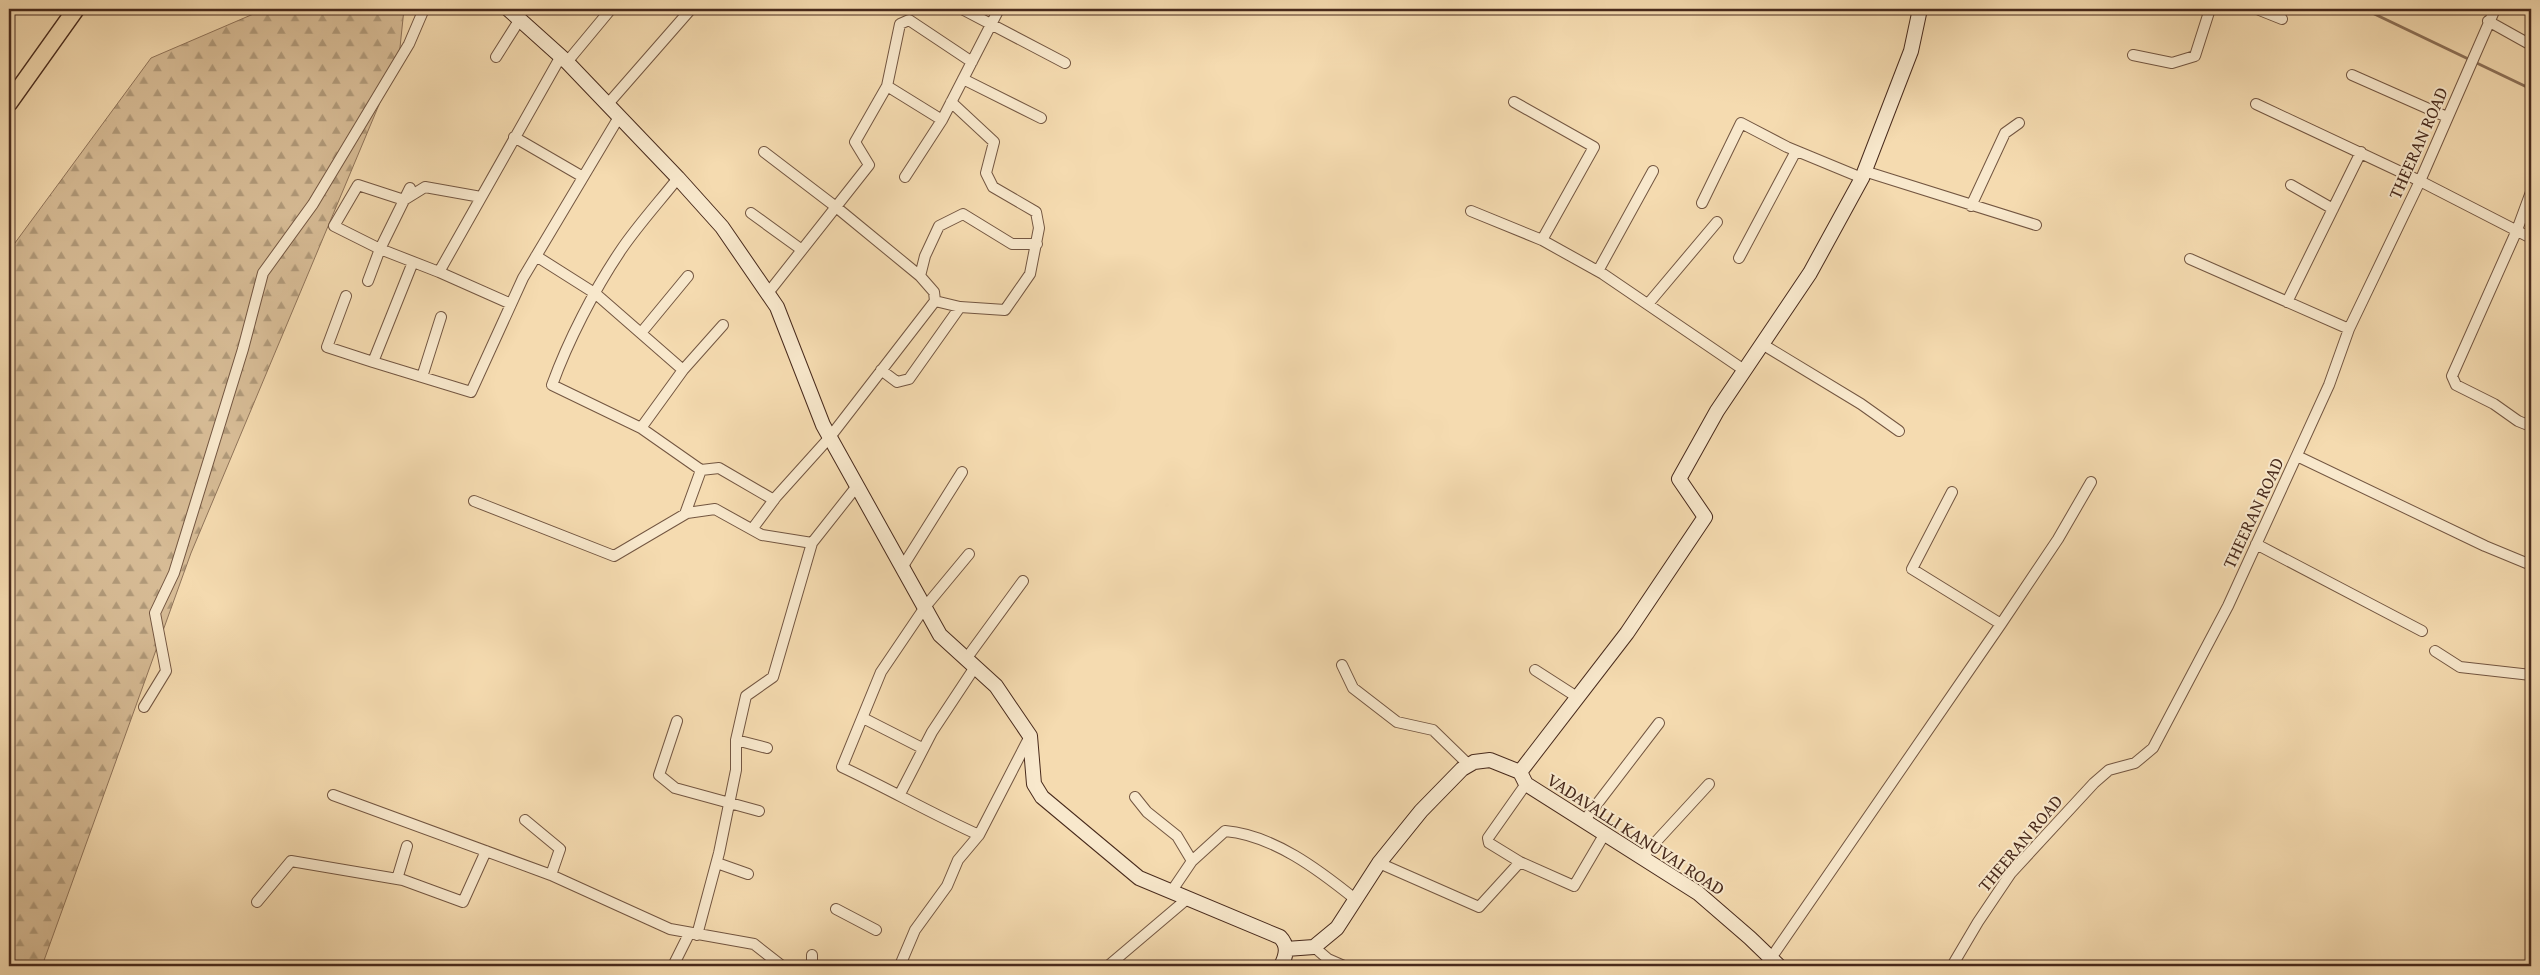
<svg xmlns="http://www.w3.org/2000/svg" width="2540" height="975" viewBox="0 0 2540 975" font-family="'Gentium Book Plus',serif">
<defs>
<pattern id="forest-firs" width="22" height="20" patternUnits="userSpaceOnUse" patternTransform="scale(1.25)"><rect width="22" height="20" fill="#d8bd97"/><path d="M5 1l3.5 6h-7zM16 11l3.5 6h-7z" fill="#b19a7a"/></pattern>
</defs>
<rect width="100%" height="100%" fill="#f5dbb0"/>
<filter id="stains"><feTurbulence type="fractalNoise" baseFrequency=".004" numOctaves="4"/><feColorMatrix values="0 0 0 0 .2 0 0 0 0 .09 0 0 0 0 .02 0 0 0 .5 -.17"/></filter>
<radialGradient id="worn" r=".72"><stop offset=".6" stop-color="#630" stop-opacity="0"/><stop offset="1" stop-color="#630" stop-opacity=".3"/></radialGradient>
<path fill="url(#forest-firs)" stroke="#90745a" d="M265,9H404L399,57L191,553L42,966H9V251L151,58Z"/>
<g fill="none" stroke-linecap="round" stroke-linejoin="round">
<path stroke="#8c7057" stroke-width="3" d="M2364,9L2531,89"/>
<g stroke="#735641" stroke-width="12">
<path id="street" d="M962,9L1065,63
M2257,9L2282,19
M2488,21L2531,45
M2133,55L2172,63L2195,56L2210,9
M496,57L520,19
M567,62L611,9
M2352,75L2447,117
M963,79L1041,118
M887,86L942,120
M1514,102L1594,147L1542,240
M2256,104L2420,181L2531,238
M607,105L691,9
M514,137L583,177
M1864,171L2036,225
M905,177L942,120L999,9
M2291,185L2333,209
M410,188L380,249L439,272L561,56
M2531,192L2517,230L2452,376L2456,385L2494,404L2518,421L2528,425L2531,419
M1702,203L1741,123L1787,147L1862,178
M1971,206L2005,133L2019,123
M1471,211L1542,240L1603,274L1744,370
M751,213L802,250
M536,256L596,294L683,370L641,428L552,385C568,341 594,290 621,250C638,225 659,202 678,178
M1739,258L1796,151
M2190,259L2349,329
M1598,271L1653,171
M439,272L511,304
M920,276L925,256L939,226L963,214L1012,244H1037
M368,281L380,249L334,226L358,185L404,200L425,187L481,197
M768,293L869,165L855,142L887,86L900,24L909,20L972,62
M346,296L327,347L373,362L413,262
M935,301L960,307L1005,310L1030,274L1039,228L1036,212L993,187L986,173L994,142L951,102
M2287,302L2361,152
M1648,304L1717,222
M441,317L422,377L471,392L523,278L619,117
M641,333L688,276
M1762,344L1861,404L1899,431
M373,362L422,377
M683,370L723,325
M881,370L897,382L909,379L960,307
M641,428L701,470L719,468L774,500
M2297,456L2485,546L2531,565
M1952,492L1912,569L2001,624
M474,501L614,556L687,513L715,509L762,535L812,543
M685,514L701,470
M753,528L776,497L830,437L935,301L934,292L920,276L836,207L764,152
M2256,544L2422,631
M969,554L925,607L881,672L842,767C889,789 932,814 979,835
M903,566L962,472
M2435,651L2460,667L2531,675
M966,659L1023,581
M1342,665L1353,688L1397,722L1433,730L1469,765
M1535,670L1577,697
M144,707L166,671L155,613L174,573L243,349L263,273L313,204L409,44L424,9
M863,718L922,748
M677,721L659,775L675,788L759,811
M736,740L767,748
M1526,784L1488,838L1489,843L1520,862L1574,886L1604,835
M900,794L932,732L975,667
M333,795L551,875L670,929L754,944L782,966
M1135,797L1147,812L1177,836L1192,861
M525,820L560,849L551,875
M1584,821L1659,723
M1641,858L1709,784
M717,863L748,874
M1379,863L1479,907L1520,862
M397,879L407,846
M1171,892L1192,861L1225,831C1273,835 1319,870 1355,899
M257,902L291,861L403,880L463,902L486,851
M836,909L876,930
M697,935L719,853L736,770V740L746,696L773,677L812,543L857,486
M1314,947L1328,959L1344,966
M1771,958L2001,624L2058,539L2091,482
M673,966L689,934
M812,966V955
M912,966L901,963L915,930L947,886L958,860L979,835L1030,736
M1108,966L1187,899
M1952,966L1978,922L2011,873L2094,783L2109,770L2135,763L2153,748L2228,606L2329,385L2349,329L2420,181L2495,9"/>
</g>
<g stroke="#482a1c" stroke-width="16">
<path id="secondary" d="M508,9L567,62L678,178L722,227L777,307L823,425L940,635L996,686L1030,736L1034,784L1042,797L1139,878L1280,937C1289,946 1286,956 1281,966
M1520,772L1627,633L1705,517L1679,479L1717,411L1810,273L1862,178L1911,51L1920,9
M1520,772L1526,784L1698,893L1750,938L1779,966
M1286,949L1314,947L1337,928L1379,863L1421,811L1462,769L1474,762L1490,760L1520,772"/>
</g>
<g stroke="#482a1c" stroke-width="19">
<path id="primary" d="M9,103L76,9"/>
</g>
<use href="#street" stroke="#f8e8cc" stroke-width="10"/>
<use href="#secondary" stroke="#f8e8cc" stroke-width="14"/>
<use href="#primary" stroke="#f5dbb0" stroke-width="16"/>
</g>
<g text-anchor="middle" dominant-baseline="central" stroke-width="4" stroke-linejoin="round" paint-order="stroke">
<g font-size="18" fill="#482a1c" stroke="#f8e8cc">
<text transform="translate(2418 143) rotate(-66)">THEERAN ROAD</text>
<text transform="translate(2253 513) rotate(-65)">THEERAN ROAD</text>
<text transform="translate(1636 834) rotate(33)">VADAVALLI KANUVAI ROAD</text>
<text transform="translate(2020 843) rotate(-50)">THEERAN ROAD</text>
</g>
</g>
<rect width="2540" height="975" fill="none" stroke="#f5dbb0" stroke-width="30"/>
<rect x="10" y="10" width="2520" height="955" fill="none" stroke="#482a1c" stroke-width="2.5"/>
<rect x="15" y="15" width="2510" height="945" fill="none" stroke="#482a1c"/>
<rect width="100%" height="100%" filter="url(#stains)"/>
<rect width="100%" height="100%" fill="url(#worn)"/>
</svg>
